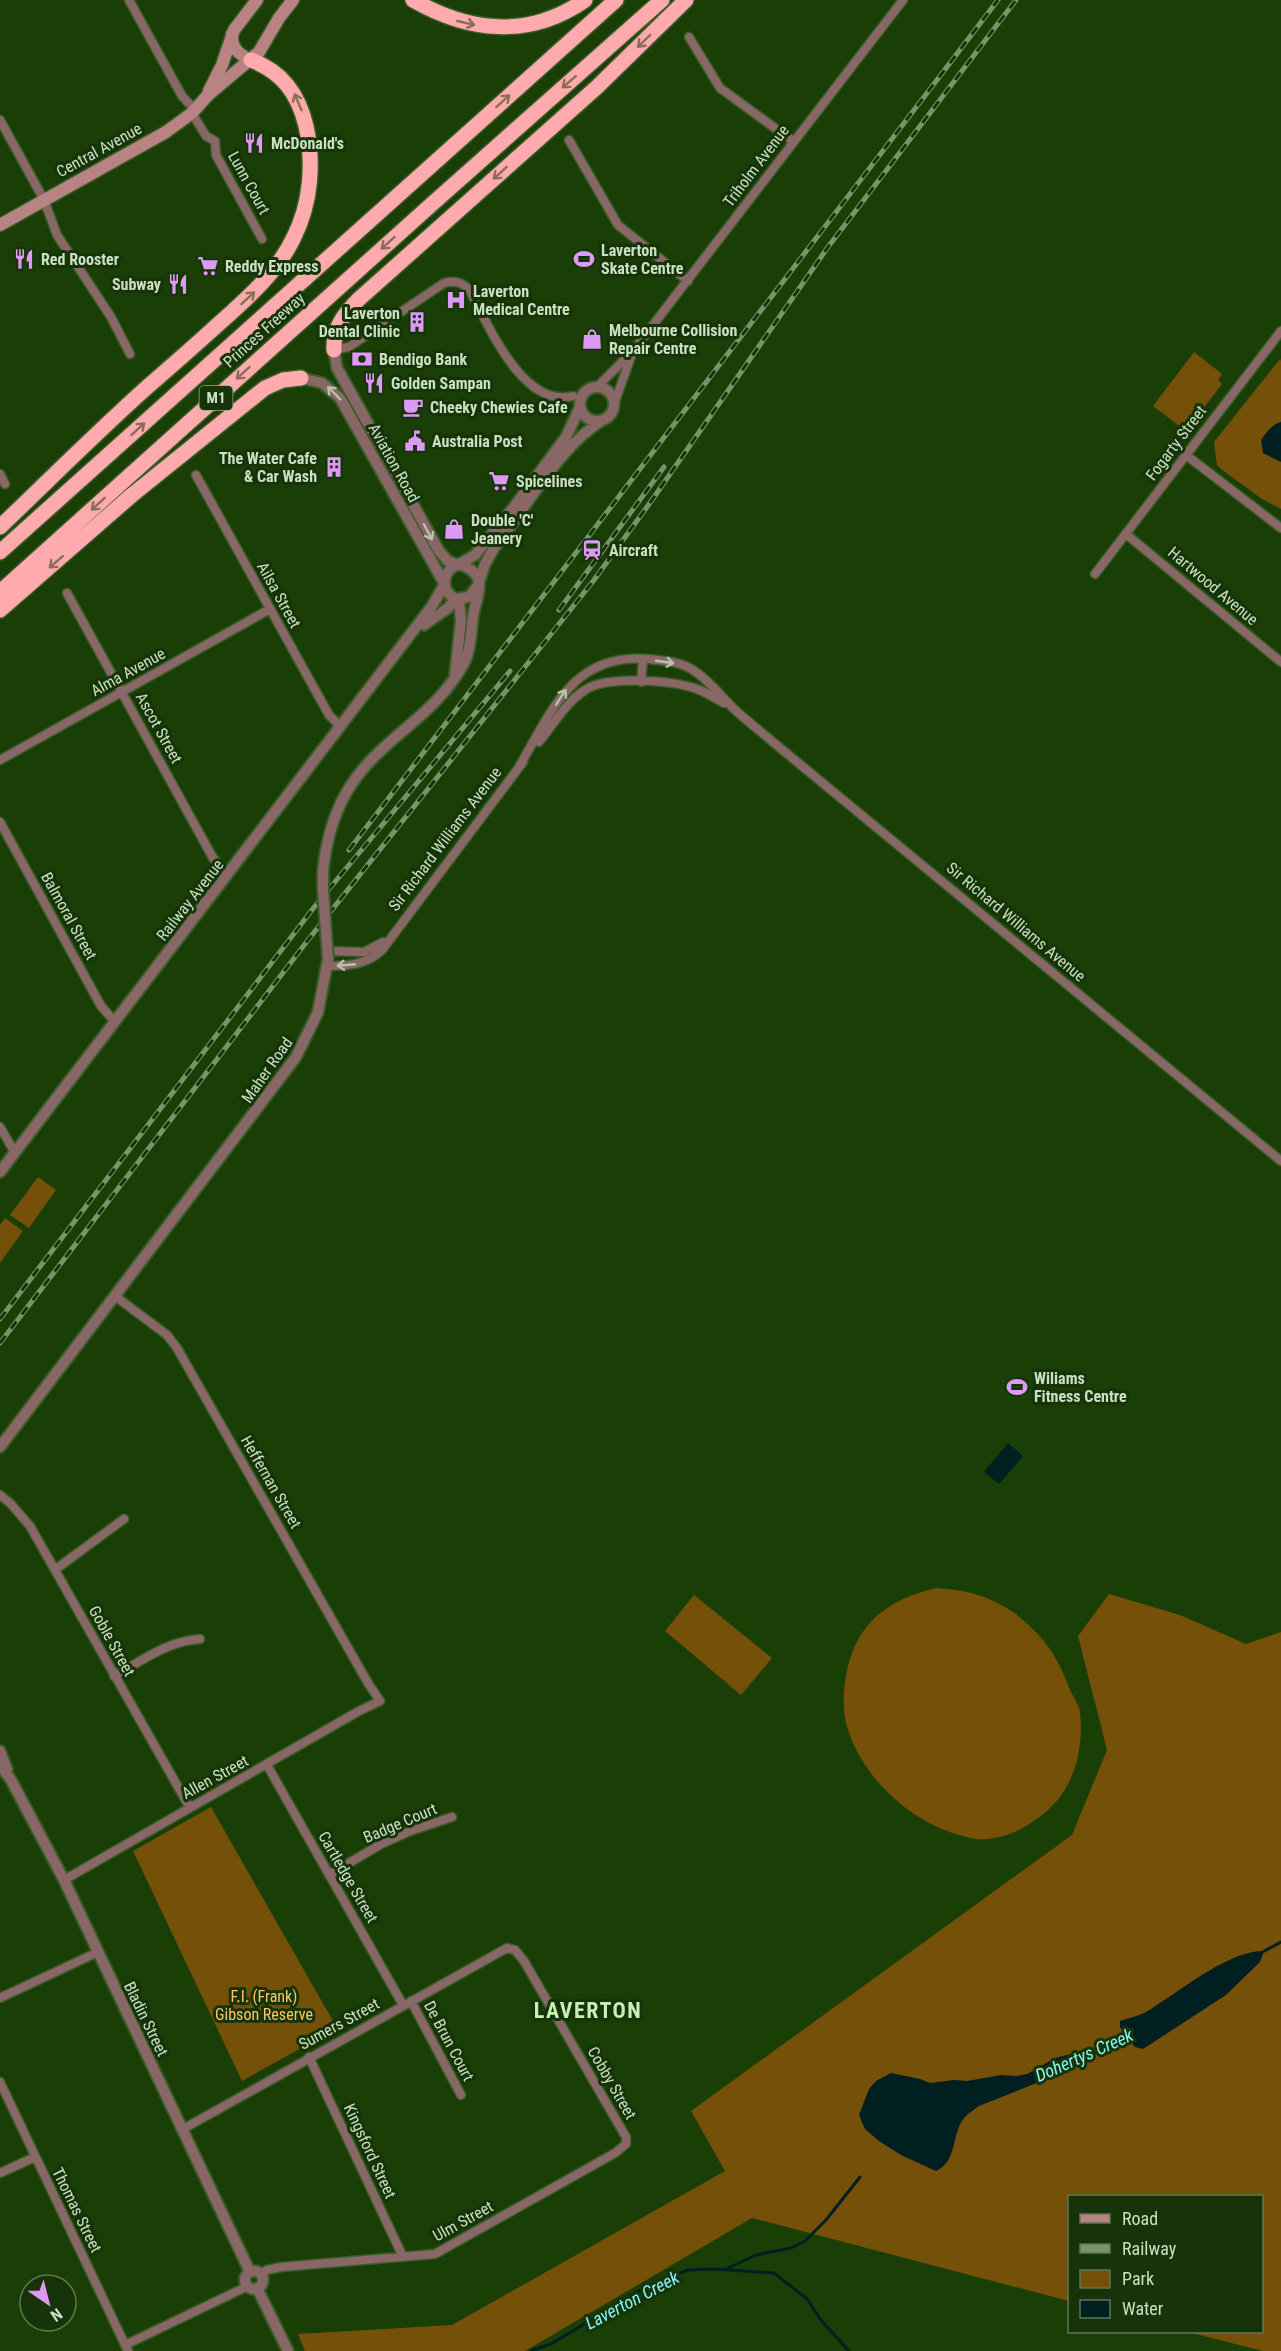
<svg xmlns="http://www.w3.org/2000/svg" width="1281" height="2351" viewBox="0 0 1281 2351" font-family="'Roboto Condensed',sans-serif">
<rect width="100%" height="100%" fill="#193f06"/>
<path fill="#745009" d="M1194,352L1222,374L1218,380L1222,384L1186,431L1153,406Z
M1280,359L1281,361V509L1262,499L1221,469L1217,465L1214,442Z
M38,1177L56,1190L29,1228L10,1215Z
M5,1218L23,1231L0,1263V1225Z
M936,1588C966,1590 987,1595 1013,1612C1028,1623 1047,1642 1056,1659C1062,1669 1066,1681 1071,1692C1074,1698 1079,1705 1080,1712C1084,1746 1075,1785 1050,1808C1031,1826 1004,1841 977,1839C971,1839 965,1836 959,1835C910,1821 864,1779 848,1730C842,1712 843,1695 846,1676C855,1624 886,1600 936,1588Z
M1109,1594L1180,1615L1246,1644L1281,1632V2351H1263L1188,2332H1262V2196H1070L1069,2301L752,2218L525,2351H305L298,2334L452,2325L725,2171L691,2111L1072,1835L1107,1750L1078,1636Z
M694,1595L772,1658L741,1695L665,1631Z
M211,1807L337,2028L242,2081L133,1851Z"/>
<path fill="#001f21" d="M1281,422V462L1263,453L1261,440C1266,433 1272,424 1281,422Z
M1008,1443L1023,1456L999,1484L984,1472Z
M1260,1951L1263,1954L1260,1962L1226,1995L1143,2049L1135,2047L1120,2027V2021C1128,2018 1138,2016 1146,2012C1178,1993 1223,1954 1260,1951Z
M1087,2050L1093,2055L1089,2062L979,2106C974,2110 968,2113 964,2118C951,2134 958,2161 936,2171L901,2155L879,2141L865,2129L859,2115L869,2089L876,2081L891,2073L920,2079L930,2083L954,2080L967,2081L1001,2075L1016,2076L1027,2074L1055,2058Z"/>
<g fill="none" stroke-linecap="round" stroke-linejoin="round">
<path stroke="#001f21" stroke-width="3" d="M1259,1954L1281,1942
M1089,2055L1130,2037
M726,2269L756,2255L791,2248L804,2242L826,2220L860,2177
M531,2351L553,2343L633,2294L660,2281L688,2270L714,2269L774,2273L807,2299L820,2319L849,2351"/>
<g stroke="#395c28" stroke-width="11">
<path id="minor" d="M129,0L182,96L195,110
M689,37L720,88L794,142
M192,113L206,136L215,141L216,155L262,239
M0,120L44,200L57,235L111,317L130,354
M569,140L618,225L688,281
M334,350L349,347L444,283C455,280 463,282 470,291C489,326 523,409 573,396
M597,387L633,351L903,0
M613,407L632,354
M1186,455L1281,528
M0,474L5,484
M196,475L329,715L341,727
M1126,534L1281,662
M1095,574L1281,331
M67,593L213,858L228,875
M641,682L643,659
M539,742C553,725 566,702 585,690C606,676 666,680 691,687C703,690 713,697 724,703
M0,760L270,609
M520,765C552,711 573,652 649,659C663,661 680,661 693,670C709,680 720,695 733,708C748,722 764,734 779,747L1281,1161
M0,822L101,1006L115,1022
M328,951L364,952L383,942
M327,966C348,966 366,965 382,950L523,762
M0,1127L15,1153
M0,1495L10,1503L30,1526L190,1808
M56,1569L124,1519
M114,1676C142,1661 167,1641 200,1639
M267,1765L403,2005
M329,1875L381,1844L410,1831L452,1817
M64,1880L359,1711L380,1701L368,1683L177,1348L167,1335L115,1296
M0,1998L98,1952
M411,2001L461,2095
M309,2057L403,2257
M0,2082L128,2351
M183,2129L507,1948L515,1950L524,1961L626,2137V2144L615,2153L435,2254L281,2267L267,2270L260,2274
M0,2173L35,2157
M125,2345L248,2286"/>
</g>
<g stroke="#395c28" stroke-width="14">
<path id="tertiary" d="M334,350L337,368L439,551L448,561L458,565
M301,378L322,383L340,398L444,583
M580 404a17 17 0 1 1 34 0a17 17 0 1 1-34 0Z
M459,564L475,555L514,507L566,437L580,407
M479,582L485,564L494,548C527,507 560,444 606,418
M424,625L448,608L456,599
M455,674L461,621L459,600
M323,871C326,841 334,811 351,785C384,735 437,716 465,661C473,644 470,625 475,607C481,586 484,572 459,564C442,570 439,591 456,599L469,597L479,584
M0,1172L432,606L444,585
M0,1447L296,1057L318,1012L328,959
M0,1751L7,1769
M0,1765L11,1780L64,1880L250,2272
M245 2280a9 9 0 1 1 18 0a9 9 0 1 1-18 0Z
M257,2288L288,2351"/>
</g>
<g stroke="#395c28" stroke-width="15">
<path id="secondary" d="M232,34C231,48 239,55 251,60
M209,91L222,65L234,30L257,0
M0,225L166,132L192,113L208,95L259,52L279,18L293,0"/>
</g>
<g stroke="#395c28" stroke-width="18">
<path id="motorway" d="M413,0C469,32 529,39 585,0
M334,350C333,328 344,314 359,299L597,87L686,0
M0,527C48,481 95,434 145,389C168,369 191,349 213,329C244,301 276,275 294,237C311,203 314,163 306,126C298,93 282,72 251,60
M0,552L616,0
M0,592L432,204L662,0
M0,610L132,495L265,388L283,380L301,378"/>
</g>
<use href="#minor" stroke="#8a6767" stroke-width="8"/>
<use href="#tertiary" stroke="#8a6767" stroke-width="10"/>
<use href="#secondary" stroke="#b98283" stroke-width="12"/>
<use href="#motorway" stroke="#ffaaac" stroke-width="15"/>
<g stroke="#77956b" stroke-width="5">
<path id="rail" d="M559,610L664,467
M349,850L998,0
M0,1319L315,906L510,671
M0,1343L308,940L594,580L652,500L828,247L1016,0"/>
</g>
<use href="#rail" stroke="#163309" stroke-width="3" stroke-dasharray="9" stroke-linecap="butt"/>
<g stroke="#395c28" stroke-width="14" stroke-linecap="butt">
<path id="tertiary-bridge" d="M323,871V890L328,959"/>
</g>
<use href="#tertiary-bridge" stroke="#8a6767" stroke-width="10"/>
</g>
<defs><path id="oneway-shaft" d="M-6 0H5M1.5-3L5.5 0L1.5 3" fill="none" stroke-width="1.6" stroke-linecap="round" stroke-linejoin="round" transform="scale(1.5)"/></defs>
<g stroke="#8a6e5a">
<use href="#oneway-shaft" transform="translate(466 23) rotate(13)"/>
<use href="#oneway-shaft" transform="translate(644 41) rotate(136)"/>
<use href="#oneway-shaft" transform="translate(569 82) rotate(139)"/>
<use href="#oneway-shaft" transform="translate(503 101) rotate(-42)"/>
<use href="#oneway-shaft" transform="translate(298 102) rotate(-113)"/>
<use href="#oneway-shaft" transform="translate(500 173) rotate(138)"/>
<use href="#oneway-shaft" transform="translate(388 243) rotate(138)"/>
<use href="#oneway-shaft" transform="translate(248 298) rotate(-43)"/>
<use href="#oneway-shaft" transform="translate(243 373) rotate(138)"/>
<use href="#oneway-shaft" transform="translate(138 429) rotate(-42)"/>
<use href="#oneway-shaft" transform="translate(98 504) rotate(138)"/>
<use href="#oneway-shaft" transform="translate(56 562) rotate(139)"/>
</g>
<g stroke="#b9c2ab">
<use href="#oneway-shaft" transform="translate(334 393) rotate(-135)"/>
<use href="#oneway-shaft" transform="translate(428 532) rotate(62)"/>
<use href="#oneway-shaft" transform="translate(665 662) rotate(8)"/>
<use href="#oneway-shaft" transform="translate(561 697) rotate(-57)"/>
<use href="#oneway-shaft" transform="translate(346 965) rotate(175)"/>
</g>
<defs>
<g id="restaurant-bare" transform="scale(1.62)"><path d="M-5-6h1v4h1v-4h1v4h1v-4h1v5L-1.5 .5V6h-2V.5L-5-1ZM5-6V6H3V1.5H1.5Q1.5-4 5-6Z" fill="#dd99f3" stroke="#163309" stroke-width="2.5" paint-order="stroke"/></g>
<g id="stadium-bare" transform="scale(1.62)"><path d="M0-5a6.5 5 0 1 0 0 10a6.5 5 0 1 0 0-10ZM-3.5-1.8h7v3.6h-7Z" fill="#dd99f3" stroke="#163309" stroke-width="2.5" paint-order="stroke"/></g>
<g id="supermarket-bare" transform="scale(1.62)"><path d="M-6-5.5h2.5l.6 2H6L4.5 2H-2.5L-4.4-4H-6ZM-1.5 3.2a1.3 1.3 0 1 0 .1 0ZM3 3.2a1.3 1.3 0 1 0 .1 0Z" fill="#dd99f3" stroke="#163309" stroke-width="2.5" paint-order="stroke"/></g>
<g id="hospital-bare" transform="scale(1.62)"><path d="M-5-5h3v3.5h4V-5h3V5h-3V1.5h-4V5h-3Z" fill="#dd99f3" stroke="#163309" stroke-width="2.5" paint-order="stroke"/></g>
<g id="building-bare" transform="scale(1.62)"><path d="M-4-6H4V6H1V3H-1V6H-4ZM-2.5-4.3h1.7v1.8h-1.7ZM.8-4.3h1.7v1.8H.8ZM-2.5-1h1.7V.8h-1.7ZM.8-1h1.7V.8H.8Z" fill="#dd99f3" stroke="#163309" stroke-width="2.5" paint-order="stroke"/></g>
<g id="shop-bare" transform="scale(1.62)"><path d="M-5-2.5h2.3a2.7 3.5 0 0 1 5.4 0H5L5.5 6h-11ZM-1.5-2.5h3a1.5 2.3 0 0 0-3 0Z" fill="#dd99f3" stroke="#163309" stroke-width="2.5" paint-order="stroke"/></g>
<g id="bank-bare" transform="scale(1.62)"><path d="M-6-4H6V4H-6ZM0-2.3a2.3 2.3 0 1 0 0 4.6a2.3 2.3 0 1 0 0-4.6Z" fill="#dd99f3" stroke="#163309" stroke-width="2.5" paint-order="stroke"/></g>
<g id="cafe-bare" transform="scale(1.62)"><path d="M-5.5-4.5H6V0H3Q3 3.5 0 3.5H-2.5Q-5.5 3.5-5.5 0ZM3-3.2v2h1.7v-2ZM-6 4.5H4V6H-6Z" fill="#dd99f3" stroke="#163309" stroke-width="2.5" paint-order="stroke"/></g>
<g id="civic-bare" transform="scale(1.62)"><path d="M-.6-6.5H3V-4.5H.6V-3L4-1V1h2V6H-6V1h2V-1L-.6-3ZM-1.2 2.5V6h2.4V2.5Z" fill="#dd99f3" stroke="#163309" stroke-width="2.5" paint-order="stroke"/></g>
<g id="station-bare" transform="scale(1.62)"><path d="M-3-6H3Q5-6 5-4V2Q5 4 3 4L4.5 6H3L1.5 4h-3L-3 6H-4.5L-3 4Q-5 4-5 2V-4Q-5-6-3-6ZM-3.5-4v3h7v-3ZM-3.5 1v1.5H-2V1ZM2 1v1.5H3.5V1Z" fill="#dd99f3" stroke="#163309" stroke-width="2.5" paint-order="stroke"/></g>
</defs>
<g fill-rule="evenodd">
<use href="#restaurant-bare" x="254" y="143"/>
<use href="#restaurant-bare" x="24" y="259"/>
<use href="#stadium-bare" x="584" y="259"/>
<use href="#supermarket-bare" x="208" y="266"/>
<use href="#restaurant-bare" x="178" y="284"/>
<use href="#hospital-bare" x="456" y="300"/>
<use href="#building-bare" x="417" y="322"/>
<use href="#shop-bare" x="592" y="339"/>
<use href="#bank-bare" x="362" y="359"/>
<use href="#restaurant-bare" x="374" y="383"/>
<use href="#cafe-bare" x="413" y="407"/>
<use href="#civic-bare" x="415" y="441"/>
<use href="#building-bare" x="334" y="467"/>
<use href="#supermarket-bare" x="499" y="481"/>
<use href="#shop-bare" x="454" y="529"/>
<use href="#station-bare" x="592" y="550"/>
<use href="#stadium-bare" x="1017" y="1387"/>
</g>
<g text-anchor="middle" dominant-baseline="central" stroke-width="6" stroke-linejoin="round" paint-order="stroke">
<rect fill="#163309" stroke="#93ac8a" stroke-width="1.5" x="199.5" y="386" width="33" height="24" rx="4.5"/>
<g font-size="15" font-weight="bold" fill="#c9e0c2">
<text x="216" y="398">M1</text>
</g>
<g font-size="16" font-weight="bold" fill="#c9e0c2" stroke="#163309" text-anchor="start">
<text x="271" y="143">McDonald's</text>
<text x="601" y="250">Laverton<tspan x="601" dy="18">Skate Centre</tspan></text>
<text x="41" y="259">Red Rooster</text>
<text x="225" y="266">Reddy Express</text>
<text x="161" y="284" text-anchor="end">Subway</text>
<text x="473" y="291">Laverton<tspan x="473" dy="18">Medical Centre</tspan></text>
<text x="400" y="313" text-anchor="end">Laverton<tspan x="400" dy="18">Dental Clinic</tspan></text>
<text x="609" y="330">Melbourne Collision<tspan x="609" dy="18">Repair Centre</tspan></text>
<text x="379" y="359">Bendigo Bank</text>
<text x="391" y="383">Golden Sampan</text>
<text x="430" y="407">Cheeky Chewies Cafe</text>
<text x="432" y="441">Australia Post</text>
<text x="317" y="458" text-anchor="end">The Water Cafe<tspan x="317" dy="18">&amp; Car Wash</tspan></text>
<text x="516" y="481">Spicelines</text>
<text x="471" y="520">Double 'C'<tspan x="471" dy="18">Jeanery</tspan></text>
<text x="609" y="550">Aircraft</text>
<text x="1034" y="1378">Wiliams<tspan x="1034" dy="18">Fitness Centre</tspan></text>
</g>
<g font-size="16" fill="#c9e0c2" stroke="#163309">
<text transform="translate(99 150) rotate(-29)">Central Avenue</text>
<text transform="translate(756 166) rotate(-53)">Triholm Avenue</text>
<text transform="translate(249 183) rotate(61)">Lunn Court</text>
<text transform="translate(264 330) rotate(-42)">Princes Freeway</text>
<text transform="translate(1176 443) rotate(-53)">Fogarty Street</text>
<text transform="translate(394 463) rotate(61)">Aviation Road</text>
<text transform="translate(1213 586) rotate(40)">Hartwood Avenue</text>
<text transform="translate(279 595) rotate(61)">Ailsa Street</text>
<text transform="translate(128 672) rotate(-29)">Alma Avenue</text>
<text transform="translate(159 728) rotate(61)">Ascot Street</text>
<text transform="translate(445 839) rotate(-53)">Sir Richard Williams Avenue</text>
<text transform="translate(190 900) rotate(-52)">Railway Avenue</text>
<text transform="translate(69 916) rotate(61)">Balmoral Street</text>
<text transform="translate(1016 922) rotate(40)">Sir Richard Williams Avenue</text>
<text transform="translate(267 1070) rotate(-55)">Maher Road</text>
<text transform="translate(271 1482) rotate(60)">Heffernan Street</text>
<text transform="translate(112 1641) rotate(61)">Goble Street</text>
<text transform="translate(215 1777) rotate(-29)">Allen Street</text>
<text transform="translate(400 1823) rotate(-23)">Badge Court</text>
<text transform="translate(348 1877) rotate(60)">Cartledge Street</text>
<text transform="translate(146 2019) rotate(64)">Bladin Street</text>
<text transform="translate(339 2024) rotate(-29)">Sumers Street</text>
<text transform="translate(449 2041) rotate(62)">De Brun Court</text>
<text transform="translate(612 2083) rotate(60)">Cobby Street</text>
<text transform="translate(370 2151) rotate(65)">Kingsford Street</text>
<text transform="translate(77 2210) rotate(64)">Thomas Street</text>
<text transform="translate(463 2221) rotate(-29)">Ulm Street</text>
</g>
<g font-size="16" fill="#ffc566" stroke="#163309">
<text x="264" y="1996">F.I. (Frank)<tspan x="264" dy="18">Gibson Reserve</tspan></text>
</g>
<g font-size="18" font-style="italic" fill="#84f6f9" stroke="#163309">
<text transform="translate(1084 2055) rotate(-24)">Dohertys Creek</text>
<text transform="translate(632 2300) rotate(-28)">Laverton Creek</text>
</g>
<g font-size="22" font-weight="bold" letter-spacing="1.5" fill="#c4f2b5" stroke="#163309">
<text x="588" y="2010">LAVERTON</text>
</g>
</g>
<rect x="1068" y="2195" width="195" height="138" fill="#163309" stroke="#5e7853" stroke-width="1.5"/>
<rect x="1080" y="2214" width="30" height="9" fill="#b98283" stroke="#5e7853" stroke-width="1.5"/>
<text x="1122" y="2225" font-size="18" fill="#c9e0c2">Road</text>
<rect x="1080" y="2244" width="30" height="9" fill="#77956b" stroke="#5e7853" stroke-width="1.5"/>
<text x="1122" y="2255" font-size="18" fill="#c9e0c2">Railway</text>
<rect x="1080" y="2270" width="30" height="18" fill="#745009" stroke="#5e7853" stroke-width="1.5"/>
<text x="1122" y="2285" font-size="18" fill="#c9e0c2">Park</text>
<rect x="1080" y="2300" width="30" height="18" fill="#001f21" stroke="#5e7853" stroke-width="1.5"/>
<text x="1122" y="2315" font-size="18" fill="#c9e0c2">Water</text>
<g transform="translate(48 2303) rotate(145)"><circle r="28" fill="#163309" stroke="#5e7853" stroke-width="1.5"/>
<path d="M0-4.5L10 22L0 15L-10 22Z" fill="#dd99f3"/>
<text y="-9" font-size="16" font-weight="bold" text-anchor="middle" fill="#c9e0c2">N</text>
</g>
</svg>
